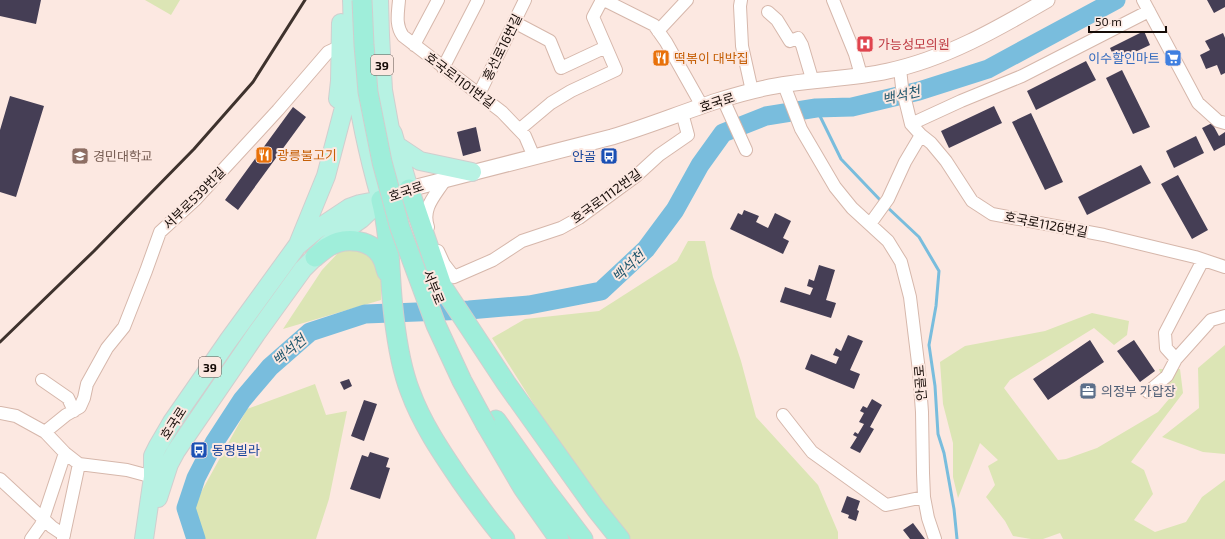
<svg xmlns="http://www.w3.org/2000/svg" width="1225" height="539" viewBox="0 0 1225 539" font-family="'Exo 2','Noto Sans KR',sans-serif">
<rect width="100%" height="100%" fill="#fce8e1"/>
<path fill="#dce5b5" d="M145,0H180L171,15Z
M688,241H705L713,277L741,361L756,417L818,485L838,532V539H619L492,338L525,319L599,311L677,261Z
M358,246L382,264L381,300L283,329L322,270L338,253Z
M1092,313L1129,321L1127,335L1114,345L1094,328L1010,380L1004,388L1058,460L1066,459L1097,448L1158,412L1169,399L1159,369H1180L1183,393L1131,462L1144,470L1153,494L1134,520L1155,532L1186,522L1202,497L1225,480V539H1063L1060,533L1043,539H1031L1013,536L1005,521L986,497L995,485L988,466L998,460L980,443L958,498L953,477V443L943,404L940,362L965,346L1045,331Z
M1225,345V454L1203,452L1162,437L1199,408L1198,368Z
M315,384L326,415L347,411L329,499L316,539H203L195,518L194,505L247,409Z"/>
<g fill="none" stroke-linecap="round" stroke-linejoin="round">
<path stroke="#79bddd" stroke-width="3" d="M816,108L841,159L882,202
M886,206L919,237L939,271L936,306L929,345L935,386L938,434L944,453L954,509L957,539"/>
<path stroke="#79bddd" stroke-width="19" d="M196,539L186,508L196,478L214,443L242,400L270,367L310,332L365,314L469,310L529,305L601,291L646,249L675,210L700,165L723,133L766,116L816,108L852,107L919,91L988,69L1116,0"/>
</g>
<path fill="#453e55" d="M0,0H41L36,24L0,16Z
M1207,0H1225V7L1214,13Z
M1144,31L1150,45L1116,61L1110,48Z
M1223,33L1225,38V73L1221,75L1217,65L1206,69L1200,55L1210,50L1205,41Z
M1086,61L1096,80L1036,110L1027,91Z
M1122,70L1150,127L1133,134L1106,78Z
M10,96L44,106L16,197L0,192V130Z
M994,106L1002,123L949,148L941,131Z
M293,107L306,117L238,210L225,200Z
M1031,113L1063,182L1045,190L1012,122Z
M1212,123L1219,136L1225,132V145L1214,151L1202,128Z
M476,127L481,151L463,156L457,132Z
M1196,136L1204,153L1174,168L1166,151Z
M1141,165L1151,183L1087,215L1078,197Z
M1178,175L1208,230L1192,239L1161,184Z
M744,210L759,216L756,222L768,228L775,213L791,221L783,238L789,241L783,254L730,229L738,213L742,215Z
M819,265L835,270L826,300L836,303L831,318L780,302L785,287L810,295L813,288L807,286L809,279L814,281Z
M848,335L863,341L850,370L860,374L854,389L805,369L811,354L836,364L839,357L833,355L836,348L841,351Z
M1090,340L1104,362L1048,400L1033,379Z
M1134,340L1155,371L1140,382L1117,351Z
M349,379L352,386L344,390L340,382Z
M872,399L882,405L870,427L874,429L860,453L850,448L857,437L853,435L855,432L858,434L864,424L859,422L864,413L860,411L863,406L867,408Z
M364,400L377,404L364,441L351,436Z
M370,452L389,458L386,467L390,468L380,499L350,489L362,455L368,457Z
M847,496L860,501L857,510L859,511L856,521L848,518L849,515L841,512Z
M913,523L925,539H910L903,530Z"/>
<g fill="none" stroke-linecap="round" stroke-linejoin="round">
<g stroke="#d6b7ab" stroke-width="14">
<path id="minor" d="M399,0C398,13 395,25 403,36L502,112L525,136L534,157
M604,0L654,25L666,42L702,106
M741,0L740,6L742,46L752,91
M833,0L855,54L861,75
M1143,0L1198,103L1218,121L1225,123
M768,12L777,20L790,41L798,38L802,45L813,82
M514,22L550,41L561,68L606,47
M658,31L687,0
M414,45L438,0
M443,68L478,0
M900,69L902,87L911,124L921,135L931,143L946,161L972,201L992,214L1104,235L1195,257L1225,267
M784,85L801,129L835,187L852,208L888,241L901,262L910,297L919,371L922,412L923,473L924,497L928,518L935,539
M479,94L525,0
M723,99L746,150
M911,124L961,101L1022,76L1149,11
M520,129L551,103L571,91L616,70L593,17L602,0
M870,224L888,199L905,162L921,135
M428,227C421,207 437,194 446,178
M438,251L444,264L454,277L493,260L522,241L561,228L579,218L636,176L659,155L688,135L682,113
M1176,359L1166,348L1165,333L1203,260
M42,380L68,398L74,411
M1148,392L1167,376L1176,359L1211,320L1225,316
M0,413L16,416L45,432L65,453L79,464L127,470L153,477
M783,415L812,452L886,505L924,497
M45,432L66,415L80,407L84,398L87,384L107,348L124,327L146,271L160,232L196,199L278,110L328,52L341,46
M0,479L52,527L64,535
M31,539L41,525L65,453
M63,539L79,464"/>
</g>
<g stroke="#d6b7ab" stroke-width="17">
<path id="tertiary" d="M409,189L612,137C663,122 712,99 765,88C804,79 848,80 888,71C945,59 997,29 1047,0"/>
</g>
<g stroke="#d0cece" stroke-width="20">
<path id="primary" d="M352,0C353,23 352,47 354,71C359,114 369,158 381,200
M338,99L340,81L341,23
M396,145L420,161L472,172
M299,242L326,176L352,77
M158,498L169,464L176,451L256,334L303,269L327,245L344,231L361,219L381,200
M144,539L153,477V456L158,446L172,422L228,341L297,246L316,230L349,208L360,204L381,200L409,189L393,134L390,129L383,90L380,35L379,0"/>
</g>
<g stroke="#d0cece" stroke-width="21">
<path id="trunk" d="M409,189L442,286L506,383L596,509L620,539
M381,200C391,238 389,278 394,317C397,342 401,368 410,391C422,424 442,453 461,481C475,501 489,521 505,539
M315,257C319,254 323,250 328,247C345,236 374,239 383,260C385,264 385,268 387,272
M496,420L545,489L583,539
M486,425L523,488L559,539"/>
</g>
<use href="#minor" stroke="#fff" stroke-width="12"/>
<use href="#tertiary" stroke="#fff" stroke-width="15"/>
<use href="#primary" stroke="#b7f2e3" stroke-width="18"/>
<use href="#trunk" stroke="#9feeda" stroke-width="19"/>
<path stroke="#3e322d" stroke-width="3" d="M0,342L94,251L194,149L253,82L305,0"/>
<g stroke="#d0cece" stroke-width="21" stroke-linecap="butt">
<path id="trunk-bridge" d="M362,0L364,45L368,92L382,162L400,228L436,325L462,381L486,425"/>
</g>
<use href="#trunk-bridge" stroke="#9feeda" stroke-width="19"/>
</g>
<defs>
<g id="hospital-square" transform="scale(0.9)"><rect x="-9" y="-9" width="18" height="18" rx="4" fill="#e0444e" stroke="#fce8e1"/><path d="M-5-5h3v3.5h4V-5h3V5h-3V1.5h-4V5h-3Z" fill="#fff"/></g>
<g id="restaurant-square" transform="scale(0.9)"><rect x="-9" y="-9" width="18" height="18" rx="4" fill="#e8710a" stroke="#fce8e1"/><path d="M-5-6h1v4h1v-4h1v4h1v-4h1v5L-1.5 .5V6h-2V.5L-5-1ZM5-6V6H3V1.5H1.5Q1.5-4 5-6Z" fill="#fff"/></g>
<g id="supermarket-square" transform="scale(0.9)"><rect x="-9" y="-9" width="18" height="18" rx="4" fill="#3f7fe0" stroke="#fce8e1"/><path d="M-6-5.5h2.5l.6 2H6L4.5 2H-2.5L-4.4-4H-6ZM-1.5 3.2a1.3 1.3 0 1 0 .1 0ZM3 3.2a1.3 1.3 0 1 0 .1 0Z" fill="#fff"/></g>
<g id="university-square" transform="scale(0.9)"><rect x="-9" y="-9" width="18" height="18" rx="4" fill="#8d6e63" stroke="#fce8e1"/><path d="M0-5L7-2L0 1L-7-2ZM-4 1L0 2.5L4 1V4Q0 6-4 4Z" fill="#fff"/></g>
<g id="bus-square" transform="scale(0.9)"><rect x="-9" y="-9" width="18" height="18" rx="4" fill="#1a4fb4" stroke="#fce8e1"/><path d="M-5-6H5V4H4V6H2V4H-2V6H-4V4H-5ZM-3.5-4V0h7V-4ZM-3.5 1.2v1.5H-2V1.2ZM2 1.2v1.5H3.5V1.2Z" fill="#fff"/></g>
<g id="office-square" transform="scale(0.9)"><rect x="-9" y="-9" width="18" height="18" rx="4" fill="#5c6f8a" stroke="#fce8e1"/><path d="M-6-3h4V-5.5h4V-3h4V5H-6ZM-1-4.5V-3h2v-1.5ZM-6 0V1H6V0Z" fill="#fff"/></g>
</defs>
<g fill-rule="evenodd">
<use href="#hospital-square" x="865" y="44"/>
<use href="#restaurant-square" x="661" y="58"/>
<use href="#supermarket-square" x="1173" y="58"/>
<use href="#restaurant-square" x="264" y="155"/>
<use href="#university-square" x="80" y="156"/>
<use href="#bus-square" x="609" y="156"/>
<use href="#office-square" x="1088" y="391"/>
<use href="#bus-square" x="199" y="450"/>
</g>
<g text-anchor="middle" dominant-baseline="central" stroke-width="4" stroke-linejoin="round" paint-order="stroke">
<g fill="#fce8e1" stroke="#5b4e49" stroke-width="1">
<rect x="371" y="55" width="22" height="20" rx="3"/>
<rect x="199" y="357" width="22" height="20" rx="3"/>
</g>
<g font-size="12" font-weight="bold" fill="#160c08">
<text x="382" y="65">39</text>
<text x="210" y="367">39</text>
</g>
<g font-size="13" fill="#be3a42" stroke="#fce8e1" text-anchor="start">
<text x="878" y="44">가능성모의원</text>
</g>
<g font-size="13" fill="#160c08" stroke="#fce8e1">
<text transform="translate(502 47) rotate(-64)">흥선로16번길</text>
<text transform="translate(460 80) rotate(37)">호국로1101번길</text>
<text transform="translate(717 102) rotate(-18)">호국로</text>
<text transform="translate(406 191) rotate(-19)">호국로</text>
<text transform="translate(606 196) rotate(-36)">호국로1112번길</text>
<text transform="translate(194 198) rotate(-45)">서부로539번길</text>
<text transform="translate(1046 224) rotate(11)">호국로1126번길</text>
<text transform="translate(434 287) rotate(68)">서부로</text>
<text transform="translate(920 383) rotate(-95)">안골로</text>
<text transform="translate(173 423) rotate(-57)">호국로</text>
</g>
<g font-size="13" fill="#c56008" stroke="#fce8e1" text-anchor="start">
<text x="674" y="58">떡볶이 대박집</text>
<text x="277" y="155">광릉불고기</text>
</g>
<g font-size="13" fill="#366cbe" stroke="#fce8e1" text-anchor="end">
<text x="1160" y="58">이수할인마트</text>
</g>
<g font-size="13" fill="#785e54" stroke="#fce8e1" text-anchor="start">
<text x="93" y="156">경민대학교</text>
</g>
<g font-size="13" fill="#164399" stroke="#fce8e1" text-anchor="end">
<text x="596" y="156">안골</text>
<text x="212" y="450" text-anchor="start">동명빌라</text>
</g>
<g font-size="13" fill="#4e5e75" stroke="#fce8e1" text-anchor="start">
<text x="1101" y="391">의정부 가압장</text>
</g>
<g font-size="14" font-style="italic" fill="#20576d" stroke="#fce8e1">
<text transform="translate(901 95) rotate(-14)">백석천</text>
<text transform="translate(628 266) rotate(-44)">백석천</text>
<text transform="translate(289 350) rotate(-41)">백석천</text>
</g>
</g>
<path d="M1089 26v6h77v-6" fill="none" stroke="#160c08" stroke-width="2"/>
<text x="1095" y="26" font-size="12" fill="#160c08" stroke="#fce8e1" stroke-width="3" paint-order="stroke">50 m</text>
</svg>
